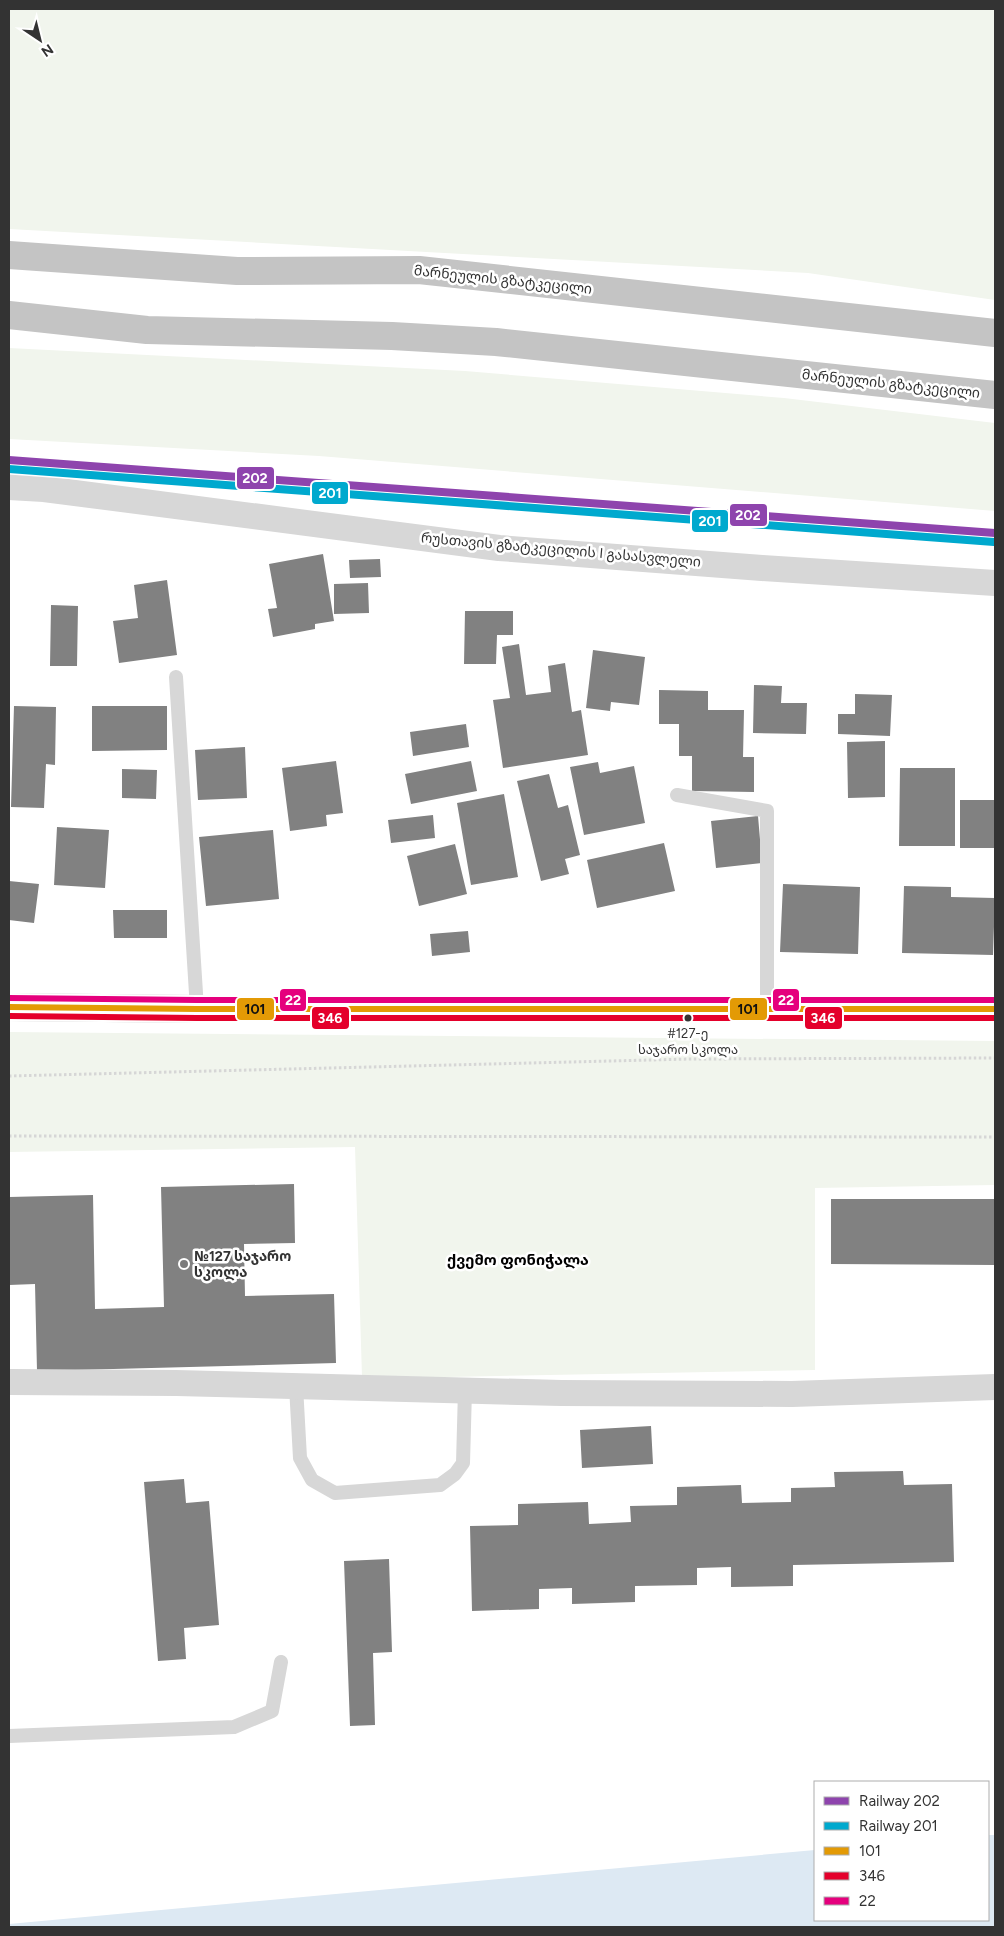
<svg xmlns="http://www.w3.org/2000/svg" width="1004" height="1936" viewBox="0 0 1004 1936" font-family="Figtree,'Noto Sans Georgian',sans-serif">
<rect width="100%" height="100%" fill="#fff"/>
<path fill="#f1f5ed" d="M9,9H995V300L808,273L9,229Z
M9,348L465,371L784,398L995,423V511L319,456L9,439Z
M9,1032L995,1041V1185L815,1188V1370L395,1378L362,1377L355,1147L9,1152Z"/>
<path fill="#dde9f3" d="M988,1835H995V1927H9V1924L815,1850V1920H988Z"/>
<path fill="#818181" d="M323,554L334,621L315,624V629L273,637L268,609L277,608L269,564Z
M380,559L381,577L350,578L349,560Z
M167,580L177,655L119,663L113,621L138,618L134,585Z
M368,583L369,613L334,614V584Z
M51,605L78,606L77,666H50Z
M465,611H513V635H497L496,664H464Z
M519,644L526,695L551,692L548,666L565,663L572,712L581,710L588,755L503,768L493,700L510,698L502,647Z
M593,650L645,657L639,705L611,702L610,711L586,708Z
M754,685L782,686L781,703H807L806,734L753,733Z
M659,690L708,691V710H744L743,757H754V792L692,791V756H679V724H659Z
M855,694L892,695L890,736L838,734V714H855Z
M14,706L56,707L55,765L46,764L44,808L11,807Z
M92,706H167V750L92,751Z
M466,724L469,747L413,756L410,732Z
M885,741V797L848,798L847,742Z
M245,747L247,798L198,800L195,750Z
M336,761L343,813L326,815L327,826L290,831L282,768Z
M471,761L477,791L411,804L405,774Z
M598,762L600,773L634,766L645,823L584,835L570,767Z
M900,768H955V846H899Z
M122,769L157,770L156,799L122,798Z
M549,774L558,808L568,805L580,855L565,859L569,874L541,881L517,781Z
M504,794L518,877L471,885L457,803Z
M960,800H995V848H960Z
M433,815L435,838L391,843L388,820Z
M758,816L762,863L716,868L711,821Z
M57,827L109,830L105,888L54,885Z
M273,830L279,899L206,906L199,837Z
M664,843L675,891L597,908L587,860Z
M455,844L467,894L419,906L407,856Z
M9,881L39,884L34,923L9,920Z
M783,884L860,887L858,954L780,952Z
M904,886L951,887V897L995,898L993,955L902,953Z
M113,910H167V938H114Z
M468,931L470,952L432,956L430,934Z
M294,1184L295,1243L244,1244L245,1296L334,1294L336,1363L37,1371L35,1284L9,1285V1197L93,1195L95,1309L164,1307L161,1187Z
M831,1199H995V1265L831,1264Z
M651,1426L653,1464L582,1468L580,1430Z
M903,1471L904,1485L952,1484L954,1562L793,1565V1586L731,1587V1567L697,1568V1585L635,1586V1602L572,1604V1588L539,1589V1609L472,1611L470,1526L518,1525V1504L588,1502L589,1524L631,1522L630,1506L677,1505V1487L741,1485L742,1503L791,1502V1488L835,1487L834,1472Z
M184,1479L186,1503L209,1501L219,1625L184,1628L186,1659L158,1661L144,1482Z
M389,1559L392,1652L373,1653L375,1725L350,1726L344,1561Z"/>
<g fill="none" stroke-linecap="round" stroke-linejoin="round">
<path stroke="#d6d6d6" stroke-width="3" stroke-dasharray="2.5 2.5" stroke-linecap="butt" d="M9,1076L689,1059L995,1058
M9,1136L995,1137"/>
<path stroke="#d7d7d7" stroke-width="14" d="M176,677L197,1009
M677,795L767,811V1009
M296,1386L300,1458L312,1480L335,1493L440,1485L455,1474L463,1463L465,1390
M9,1736L234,1727L272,1711L281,1662"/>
<path stroke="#d7d7d7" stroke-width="26" d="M9,487L44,489L499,548L762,568L995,583
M9,1382L176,1383L561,1393L792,1394L995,1387"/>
<path stroke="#c4c4c4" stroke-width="28" d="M9,255L237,271L419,270L995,333
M9,315L147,330L392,336L496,342L995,395
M9,1007L197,1009H995"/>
<g stroke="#fff" stroke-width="10">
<path id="bus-1" d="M9,1007L197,1009H995"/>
</g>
<g stroke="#fff" stroke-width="10">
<path id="bus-2" d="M9,1016L197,1018H995"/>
</g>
<g stroke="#fff" stroke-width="10">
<path id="bus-3" d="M9,998L197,1000H995"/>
</g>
<use href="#bus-1" stroke="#e39a05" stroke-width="6"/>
<use href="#bus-2" stroke="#e4002b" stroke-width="6"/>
<use href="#bus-3" stroke="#e5007d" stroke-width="6"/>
<g stroke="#fff" stroke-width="11">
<path id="rail-1" d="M9,460L995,533"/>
</g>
<g stroke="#fff" stroke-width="11">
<path id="rail-2" d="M9,469L994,542"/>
</g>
<use href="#rail-1" stroke="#8e44ad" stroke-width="8"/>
<use href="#rail-2" stroke="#00a9ce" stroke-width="8"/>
</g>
<circle fill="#333" stroke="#fff" stroke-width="2" cx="688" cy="1018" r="4.5"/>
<circle fill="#7a7a7a" stroke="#fff" stroke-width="2" cx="184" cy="1264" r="5"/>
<g text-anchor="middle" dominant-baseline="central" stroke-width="5" stroke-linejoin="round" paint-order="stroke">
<g font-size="13" fill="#333" stroke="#fff">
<text x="688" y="1033">#127-ე<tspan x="688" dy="16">საჯარო სკოლა</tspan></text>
</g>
<g font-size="14" fill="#333" stroke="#fff">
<text transform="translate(503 280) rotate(6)">მარნეულის გზატკეცილი</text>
<text transform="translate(891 384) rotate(6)">მარნეულის გზატკეცილი</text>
<text transform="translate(561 550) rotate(5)">რუსთავის გზატკეცილის I გასასვლელი</text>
</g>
<g font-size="14" font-weight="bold" fill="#333" stroke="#fff" text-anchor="start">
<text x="194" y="1256">№127 საჯარო<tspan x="194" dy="16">სკოლა</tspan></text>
</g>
<g font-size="15" font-weight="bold" fill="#000" stroke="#fff">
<text x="518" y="1260">ქვემო ფონიჭალა</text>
</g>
</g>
<g stroke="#fff" stroke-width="2">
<rect x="236" y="466" width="39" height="24" rx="5" fill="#8e44ad"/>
<rect x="311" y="481" width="38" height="24" rx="5" fill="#00a9ce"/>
<rect x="729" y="503" width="39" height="24" rx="5" fill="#8e44ad"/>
<rect x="691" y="509" width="38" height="24" rx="5" fill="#00a9ce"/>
<rect x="279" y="988" width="28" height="24" rx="5" fill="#e5007d"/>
<rect x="772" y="988" width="28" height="24" rx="5" fill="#e5007d"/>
<rect x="236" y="997" width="39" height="24" rx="5" fill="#e39a05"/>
<rect x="729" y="997" width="39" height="24" rx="5" fill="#e39a05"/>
<rect x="311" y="1006" width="39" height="24" rx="5" fill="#e4002b"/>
<rect x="804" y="1006" width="39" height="24" rx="5" fill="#e4002b"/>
</g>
<g font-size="14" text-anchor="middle" font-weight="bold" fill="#fff">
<text x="255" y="483">202</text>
<text x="330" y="498">201</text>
<text x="748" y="520">202</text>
<text x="710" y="526">201</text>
<text x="293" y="1005">22</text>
<text x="786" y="1005">22</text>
<text x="330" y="1023">346</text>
<text x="823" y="1023">346</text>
</g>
<g font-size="14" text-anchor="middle" font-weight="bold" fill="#111">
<text x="255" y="1014">101</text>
<text x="748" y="1014">101</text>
</g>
<rect width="1004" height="1936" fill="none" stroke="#333333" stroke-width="20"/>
<rect x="814" y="1781" width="175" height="140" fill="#ffffff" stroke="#adadad"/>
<rect x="824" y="1797" width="25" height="8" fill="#8e44ad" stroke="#adadad"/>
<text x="859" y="1806" font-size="15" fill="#333333">Railway 202</text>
<rect x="824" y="1822" width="25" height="8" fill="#00a9ce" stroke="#adadad"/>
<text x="859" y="1831" font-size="15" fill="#333333">Railway 201</text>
<rect x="824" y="1847" width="25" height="8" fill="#e39a05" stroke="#adadad"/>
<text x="859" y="1856" font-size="15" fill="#333333">101</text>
<rect x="824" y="1872" width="25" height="8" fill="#e4002b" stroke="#adadad"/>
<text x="859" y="1881" font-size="15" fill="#333333">346</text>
<rect x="824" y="1897" width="25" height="8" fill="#e5007d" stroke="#adadad"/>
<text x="859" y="1906" font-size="15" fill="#333333">22</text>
<g transform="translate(40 40) rotate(145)" stroke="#ffffff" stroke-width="4" paint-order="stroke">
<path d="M0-4L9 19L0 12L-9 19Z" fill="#333333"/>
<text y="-8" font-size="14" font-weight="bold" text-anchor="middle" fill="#333333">N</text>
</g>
</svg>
